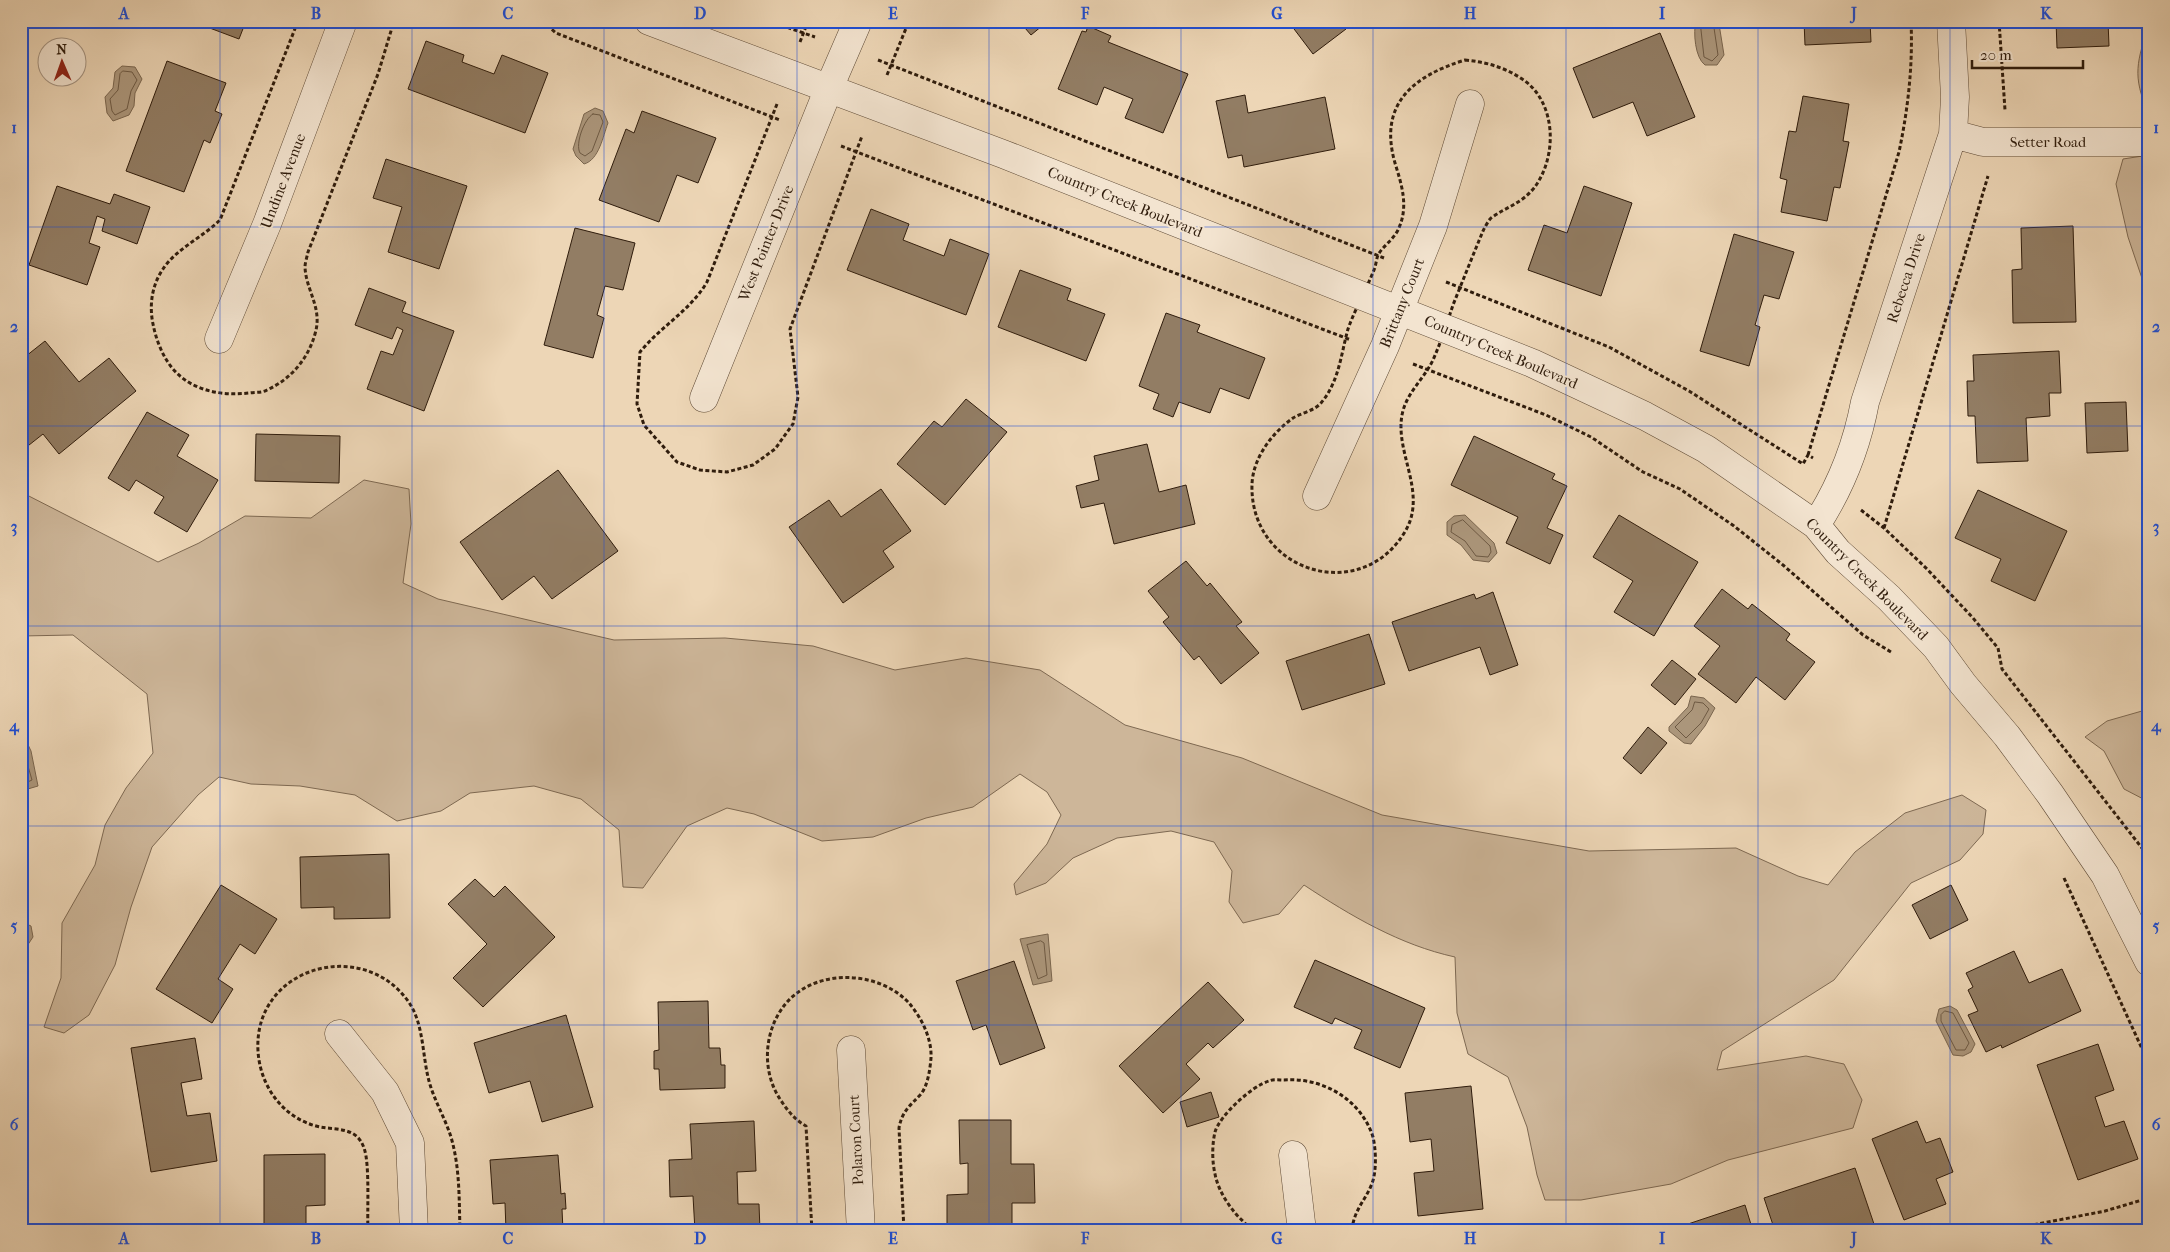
<svg xmlns="http://www.w3.org/2000/svg" width="2170" height="1252" viewBox="0 0 2170 1252" font-family="'IM FELL French Canon',serif">
<rect width="100%" height="100%" fill="#edd6b6"/>
<filter id="stains"><feTurbulence type="fractalNoise" baseFrequency=".004" numOctaves="4"/><feColorMatrix values="0 0 0 0 .2 0 0 0 0 .09 0 0 0 0 .02 0 0 0 .5 -.17"/></filter>
<radialGradient id="worn" r=".72"><stop offset=".6" stop-color="#630" stop-opacity="0"/><stop offset="1" stop-color="#630" stop-opacity=".3"/></radialGradient>
<path fill="#cdb699" stroke="#7e6952" d="M2149,25V112H2148C2132,76 2137,61 2149,25Z
M2149,155V299L2128,237L2116,184L2123,159Z
M364,480L409,489L411,524L403,583L438,599L614,640L725,638L813,646L895,670L966,658L1040,670L1125,725L1242,758L1382,815L1589,851L1736,848L1798,876L1828,885L1855,852L1905,813L1962,795L1986,810L1983,834L1960,860L1911,883L1834,980L1722,1051L1717,1070L1806,1056L1844,1064L1862,1100L1853,1128L1728,1160L1671,1184L1581,1200H1545L1537,1175L1527,1127L1508,1077L1468,1054L1457,1013L1455,957C1400,945 1351,916 1304,885L1279,914L1243,923L1229,902L1232,871L1214,842L1171,831L1117,838L1073,858L1046,883L1016,895L1014,884L1047,844L1061,815L1047,792L1020,774L973,807L926,818L873,837L822,841L754,814L727,808L687,826L643,888L623,887L619,830L581,799L534,786L470,793L441,811L397,821L355,795L300,786L251,784L219,777L198,795L152,847L131,907L115,965L89,1015L64,1033L44,1027L61,978L62,923L95,865L105,825L126,788L153,753L147,694L73,635L21,636V492L158,562L199,543L245,516L311,518Z
M2149,709V802L2124,789L2104,751L2085,737L2107,721Z"/>
<path fill="#ac977c" stroke="#7a664f" d="M1696,21H1718L1719,24L1724,55L1717,65H1705C1695,58 1693,32 1696,21Z
M122,66L135,67L142,79L135,93L134,106L129,115L113,121L107,113L105,97L113,88L115,72Z
M595,108L603,111L608,123C603,136 599,160 584,164L576,156L573,149L584,114Z
M1465,515L1494,543L1497,553L1489,562L1473,560L1461,545L1447,535V522L1454,516Z
M1691,696L1704,698L1715,708L1705,726L1691,744L1684,743L1669,731V727L1688,707Z
M21,730L31,751L38,786L21,791Z
M22,922L31,926L33,937L21,955Z
M1048,934L1052,981L1033,985L1020,939Z
M1950,1006L1957,1010L1975,1044L1971,1052L1963,1056L1953,1055L1936,1021L1939,1009Z"/>
<g fill="none" stroke-linecap="round" stroke-linejoin="round">
<path stroke="#6e5a44" stroke-width="1" d="M1700,21L1704,57L1712,61L1718,55L1713,21
M123,71L132,72L137,80L131,91L127,109L115,115L112,111L110,99L118,90L120,74Z
M593,114L600,115L603,122L592,151L585,156L580,153C575,144 584,119 593,114Z
M1463,520L1490,546L1491,552L1488,557L1476,556L1465,541L1451,532L1452,525Z
M1695,702L1703,703L1709,709L1701,723L1686,738L1675,727L1692,710Z
M21,742L32,780L21,785
M1041,941L1044,943L1047,975L1038,979L1027,945Z
M1945,1011L1953,1013L1969,1043L1965,1050H1956L1941,1021V1015Z"/>
</g>
<path fill="#927d64" stroke="#2f1c0c" d="M191,21H246L239,39Z
M1019,21H1048L1031,35Z
M1288,21H1345L1342,24L1346,29L1313,54Z
M1804,21H1870L1871,42L1805,45Z
M2056,21H2108L2109,46L2057,48Z
M1088,26L1111,36L1108,42L1188,74L1163,133L1125,118L1133,99L1104,87L1097,105L1058,89L1082,31L1086,32Z
M1660,33L1695,117L1647,136L1633,102L1593,118L1573,68Z
M426,41L464,55L462,62L494,74L502,55L548,73L525,133L408,89Z
M167,61L226,83L215,111L222,114L210,143L204,140L184,192L126,171Z
M1245,95L1248,113L1325,97L1335,149L1244,167L1242,155L1228,158L1216,101Z
M1803,96L1849,104L1843,141L1849,142L1840,188L1834,187L1827,221L1781,212L1787,180L1780,178L1789,131L1796,132Z
M642,111L716,138L698,183L677,175L659,222L599,200L626,129L634,133Z
M386,159L467,186L439,269L388,252L402,207L373,198Z
M57,186L110,204L114,194L150,207L137,244L102,231L105,219L97,216L89,243L100,247L87,285L29,265Z
M1584,186L1632,203L1601,296L1528,270L1544,225L1567,233Z
M871,209L909,224L903,240L944,256L950,239L989,254L966,315L847,270Z
M2073,226L2076,322L2013,323L2012,270L2022,269L2021,228Z
M575,228L635,243L623,290L605,286L597,315L604,318L593,358L544,345Z
M1734,234L1794,252L1779,299L1764,295L1755,325L1760,327L1749,366L1700,351Z
M1020,270L1071,289L1067,300L1105,314L1086,361L998,327Z
M369,288L406,302L402,312L454,331L424,411L367,389L381,351L393,355L403,330L397,327L392,339L355,325Z
M1166,313L1200,325L1197,332L1265,358L1249,399L1220,388L1210,413L1179,402L1173,417L1153,409L1159,394L1139,386Z
M45,341L79,382L109,358L136,391L59,454L43,434L24,449L21,446V360Z
M2059,351L2061,393H2049L2050,416L2026,418L2028,461L1977,463L1975,416H1968L1967,381H1974L1973,355Z
M966,399L1007,432L945,505L897,464L934,421L942,427Z
M2126,402L2128,451L2087,453L2085,403Z
M147,412L189,435L177,456L218,480L187,532L154,513L164,497L136,480L129,491L108,478Z
M256,434L340,436L339,483L255,481Z
M1474,436L1555,474L1552,479L1567,486L1547,528L1563,535L1550,564L1506,543L1518,517L1451,485Z
M1147,444L1159,492L1186,485L1195,524L1114,544L1104,503L1081,508L1076,486L1099,480L1094,456Z
M558,470L618,551L552,599L534,576L502,600L460,542Z
M881,489L911,531L883,551L894,567L843,603L789,527L829,500L841,517Z
M1978,490L2067,531L2035,601L1991,581L2001,559L1955,538Z
M1619,515L1698,562L1654,636L1614,612L1633,581L1593,557Z
M1186,561L1207,586L1210,583L1242,622L1236,626L1259,653L1221,684L1199,656L1194,660L1163,622L1169,617L1148,591Z
M1722,589L1748,609L1752,604L1790,634L1786,640L1815,662L1785,700L1756,677L1736,703L1698,674L1720,646L1694,626Z
M1493,592L1518,665L1490,675L1480,647L1409,671L1392,622L1474,594L1476,599Z
M1369,634L1385,684L1302,710L1286,661Z
M1672,660L1696,679L1675,705L1651,685Z
M1648,727L1667,743L1641,774L1623,758Z
M389,854L390,918L334,919V907L301,908L300,857Z
M475,879L494,897L505,886L555,937L483,1007L453,978L487,944L448,904Z
M221,885L277,919L255,954L240,944L218,979L233,989L212,1023L156,989Z
M1951,885L1968,920L1930,939L1912,905Z
M2014,951L2029,983L2062,969L2081,1011L2002,1048L2001,1045L1986,1052L1968,1015L1978,1011L1968,990L1973,987L1966,973Z
M1315,960L1425,1008L1400,1068L1354,1048L1362,1030L1335,1018L1332,1024L1294,1007Z
M1014,961L1045,1048L1000,1065L986,1025L973,1030L956,981Z
M1208,982L1244,1020L1213,1048L1208,1043L1186,1064L1200,1079L1163,1113L1119,1066Z
M708,1001L709,1048H720L721,1065H725V1088L660,1090L659,1069H654V1051L659,1050L658,1002Z
M566,1015L593,1107L542,1122L530,1081L489,1093L474,1043Z
M195,1038L202,1079L181,1083L187,1116L210,1113L217,1161L151,1172L131,1048Z
M2098,1044L2114,1090L2095,1097L2105,1127L2124,1121L2138,1159L2078,1180L2037,1065Z
M1471,1086L1483,1209L1418,1216L1414,1173L1434,1171L1431,1139L1410,1142L1405,1093Z
M1211,1092L1219,1117L1187,1127L1180,1102Z
M959,1120H1011V1164H1034L1035,1203H1012V1231H947V1195L968,1194V1163L960,1164Z
M754,1121L756,1171L737,1172L738,1204H759L760,1231H695L693,1196L670,1197L669,1160L692,1159L690,1124Z
M1917,1121L1926,1143L1940,1138L1953,1172L1936,1179L1946,1204L1904,1220L1872,1139Z
M325,1154V1205L306,1206V1231H264V1155Z
M558,1155L561,1194L565,1193L566,1209H562L563,1231H506L505,1203L493,1204L490,1160Z
M1855,1168L1875,1227L1863,1231H1775L1764,1198Z
M1745,1205L1753,1231H1667Z
M682,1225V1231H638V1227Z"/>
<g fill="none" stroke-linecap="round" stroke-linejoin="round">
<g stroke="#5e4a36" stroke-width="29">
<path id="street" d="M649,21L1003,154L1532,363L1645,416L1706,449L1816,525L1838,552L1889,598L1936,647L1963,684L2007,736L2050,794L2105,875L2149,962
M1953,134L1983,142H2144
M219,339L267,224L343,21
M704,398L829,88L858,21
M1317,496L1385,346L1433,226L1470,104
M1816,525C1840,488 1857,445 1865,402L1953,134L1955,97L1951,21
M339,1034L385,1092L410,1143L414,1231
M851,1050L861,1231
M1293,1155L1302,1231"/>
</g>
<path stroke="#2f1c0c" stroke-width="3" stroke-dasharray="4 2.5" stroke-linecap="butt" d="M298,21L220,220C203,237 176,249 163,269C152,285 149,305 153,324C156,339 162,356 173,369C192,391 221,396 249,393C255,392 262,393 267,390C291,379 308,359 315,334C323,308 306,291 305,267C305,263 307,257 308,252L378,74L394,21
M542,21L556,33L780,120
M769,21L815,37
M1999,21L2005,110
M800,42L808,21
M878,60L1384,258
M1465,60C1487,62 1507,68 1525,81C1557,105 1557,158 1534,188C1521,204 1506,207 1491,218C1488,221 1485,227 1483,231C1473,255 1463,280 1453,305C1447,323 1441,342 1433,360C1424,379 1406,393 1402,415C1395,453 1427,492 1406,530C1362,607 1249,572 1252,484C1253,458 1272,433 1293,418C1301,413 1314,411 1321,403C1339,382 1341,354 1348,329C1355,309 1366,290 1374,270C1376,266 1376,260 1378,255C1383,246 1393,240 1398,230C1409,207 1402,186 1395,163C1378,104 1413,76 1465,60Z
M887,75L909,21
M777,104L707,282C690,311 661,326 640,352L637,404L644,425L677,462L700,470L727,472L753,465L775,449L793,424L798,397L790,329L862,136
M841,146L1351,340
M1446,282L1609,347L1689,391L1803,464L1808,455L1813,458
M1413,364L1546,415L1591,437L1643,472L1680,489L1734,526L1783,565L1863,635L1891,652
M1808,455L1899,152C1908,109 1913,66 1911,21
M1861,510L1884,528L1927,569L1973,618L1998,648L2002,669L2149,857
M1884,528L1988,176
M2064,878L2149,1064
M368,1231C367,1211 370,1164 364,1148C357,1127 337,1130 320,1127C283,1119 260,1086 258,1051C253,968 361,936 408,1001C424,1023 422,1055 429,1081C434,1100 445,1118 451,1137C460,1168 459,1199 460,1231
M812,1231L806,1126C795,1120 787,1110 780,1099C760,1069 764,1024 791,998C823,968 880,972 909,1003C921,1017 932,1038 931,1058C930,1069 928,1085 921,1094C910,1106 902,1111 899,1128L904,1231
M1251,1231C1247,1224 1241,1220 1236,1214C1226,1202 1218,1189 1215,1174C1212,1161 1212,1145 1215,1132C1220,1115 1252,1086 1269,1081C1273,1079 1279,1080 1284,1080C1322,1077 1361,1099 1373,1137C1376,1150 1377,1173 1371,1186C1364,1202 1353,1212 1352,1231
M2002,1231L2105,1211L2149,1198"/>
<use href="#street" stroke="#f3e4d0" stroke-width="28"/>
</g>
<path fill="none" stroke="#1d4ed8" stroke-width="1" stroke-opacity="0.55" d="M220,21V1231M412,21V1231M604,21V1231M797,21V1231M989,21V1231M1181,21V1231M1373,21V1231M1566,21V1231M1758,21V1231M1950,21V1231M21,227H2149M21,426H2149M21,626H2149M21,826H2149M21,1025H2149"/>
<g text-anchor="middle" dominant-baseline="central" stroke-width="4" stroke-linejoin="round" paint-order="stroke">
<g font-size="15" fill="#2f1c0c" stroke="#f3e4d0">
<text x="2048" y="142">Setter Road</text>
<text transform="translate(283 181) rotate(-69)">Undine Avenue</text>
<text transform="translate(1125 202) rotate(22)">Country Creek Boulevard</text>
<text transform="translate(766 243) rotate(-68)">West Pointer Drive</text>
<text transform="translate(1906 278) rotate(-72)">Rebecca Drive</text>
<text transform="translate(1402 303) rotate(-68)">Brittany Court</text>
<text transform="translate(1501 352) rotate(23)">Country Creek Boulevard</text>
<text transform="translate(1867 579) rotate(45)">Country Creek Boulevard</text>
<text transform="translate(856 1140) rotate(-93)">Polaron Court</text>
</g>
</g>
<rect width="2170" height="1252" fill="none" stroke="#edd6b6" stroke-width="55"/>
<g transform="translate(62 62) rotate(358)"><circle r="24" fill="#f3e4d0" stroke="#a59482"/>
<path d="M0-4L9 19L0 12L-9 19Z" fill="#8f2418"/>
<text y="-8" font-size="14" font-weight="bold" text-anchor="middle" fill="#2f1c0c">N</text>
</g>
<path d="M1972 60v8h111v-8" fill="none" stroke="#2f1c0c" stroke-width="2.5"/>
<text x="1980" y="60" font-size="15" fill="#2f1c0c" stroke="#f3e4d0" stroke-width="4" paint-order="stroke">20 m</text>
<rect x="28" y="28" width="2114" height="1196" fill="none" stroke="#1d4ed8" stroke-width="2"/>
<g font-size="16" text-anchor="middle" font-weight="bold" fill="#1d4ed8">
<text x="124" y="19">A</text>
<text x="316" y="19">B</text>
<text x="508" y="19">C</text>
<text x="700" y="19">D</text>
<text x="893" y="19">E</text>
<text x="1085" y="19">F</text>
<text x="1277" y="19">G</text>
<text x="1470" y="19">H</text>
<text x="1662" y="19">I</text>
<text x="1854" y="19">J</text>
<text x="2046" y="19">K</text>
<text x="14" y="133">1</text>
<text x="2156" y="133">1</text>
<text x="14" y="332">2</text>
<text x="2156" y="332">2</text>
<text x="14" y="532">3</text>
<text x="2156" y="532">3</text>
<text x="14" y="731">4</text>
<text x="2156" y="731">4</text>
<text x="14" y="931">5</text>
<text x="2156" y="931">5</text>
<text x="14" y="1130">6</text>
<text x="2156" y="1130">6</text>
<text x="124" y="1244">A</text>
<text x="316" y="1244">B</text>
<text x="508" y="1244">C</text>
<text x="700" y="1244">D</text>
<text x="893" y="1244">E</text>
<text x="1085" y="1244">F</text>
<text x="1277" y="1244">G</text>
<text x="1470" y="1244">H</text>
<text x="1662" y="1244">I</text>
<text x="1854" y="1244">J</text>
<text x="2046" y="1244">K</text>
</g>
<rect width="100%" height="100%" filter="url(#stains)"/>
<rect width="100%" height="100%" fill="url(#worn)"/>
</svg>
